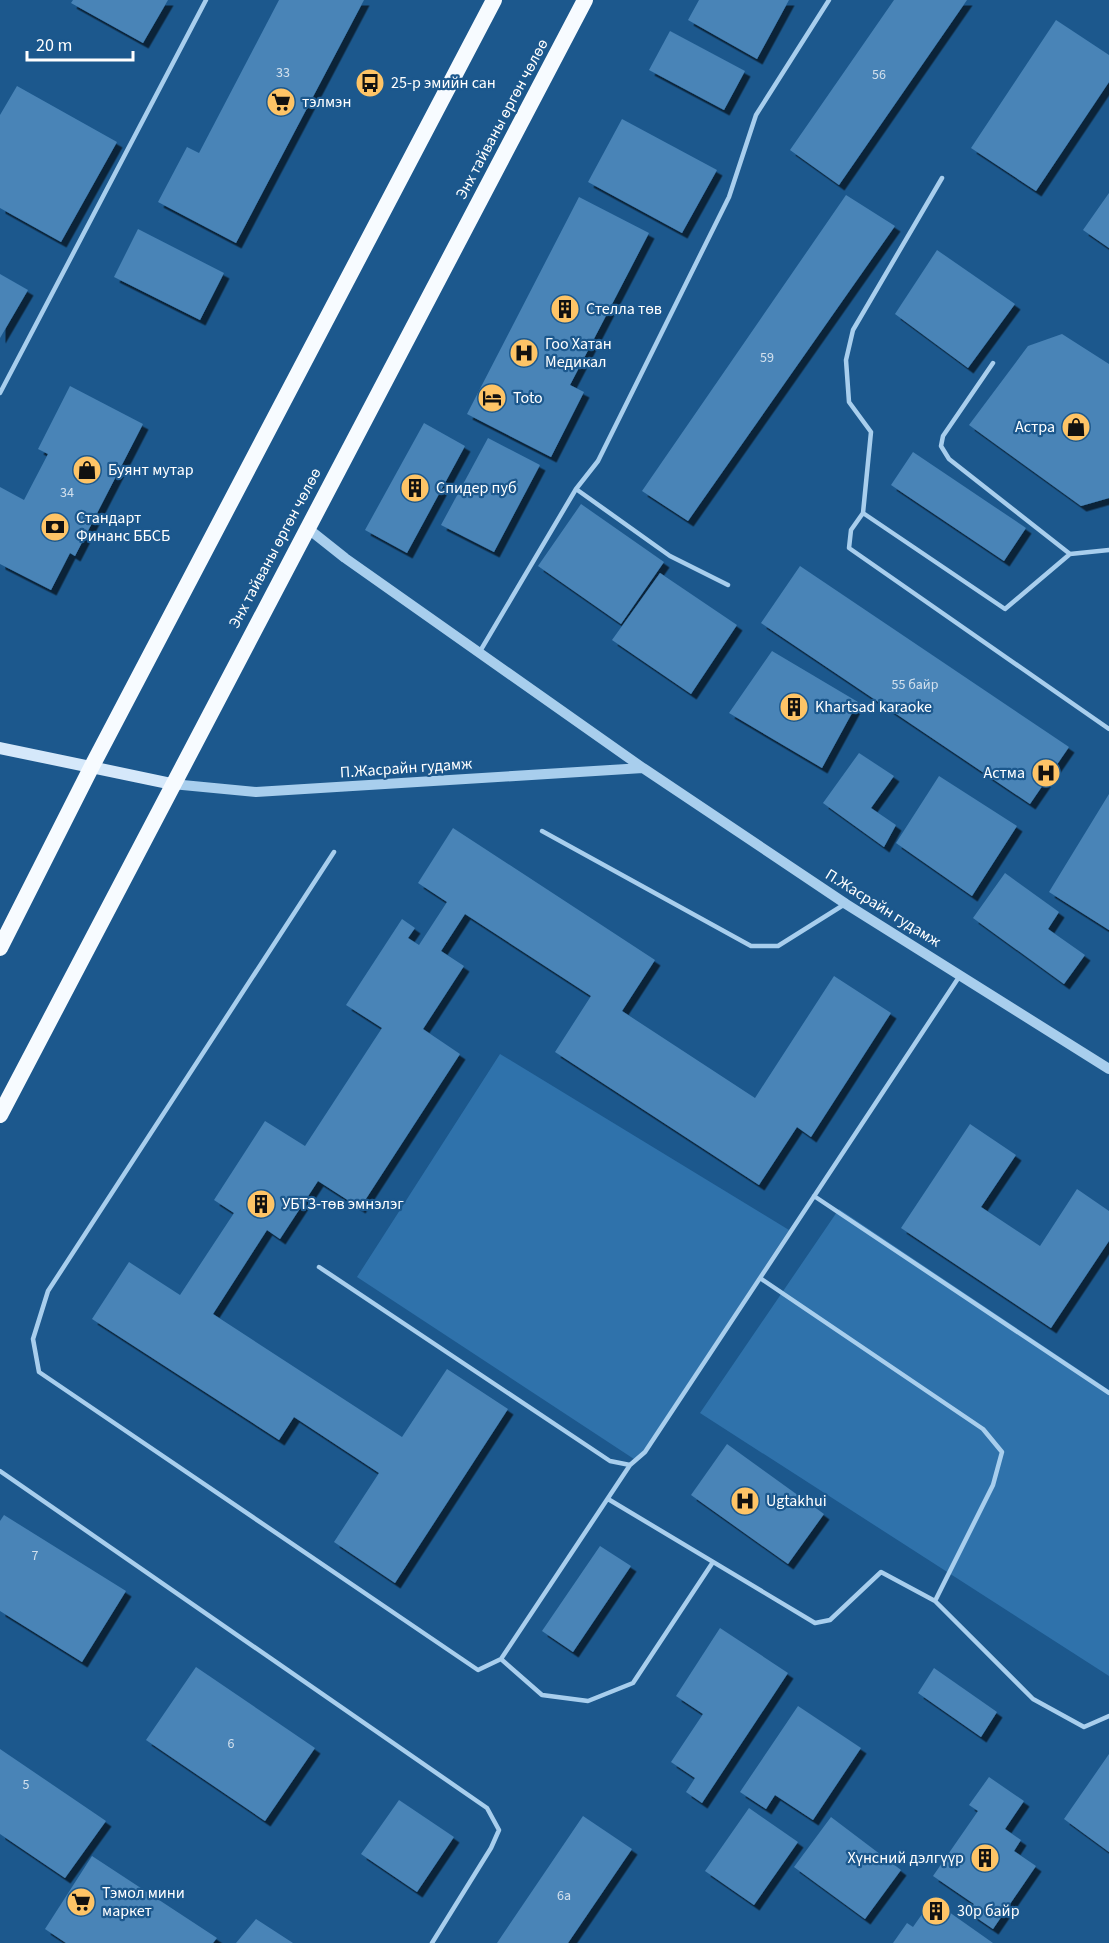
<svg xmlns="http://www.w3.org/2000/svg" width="1109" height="1943" viewBox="0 0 1109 1943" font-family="'Source Sans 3',sans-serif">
<defs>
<filter id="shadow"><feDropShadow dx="5.5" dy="5.5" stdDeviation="0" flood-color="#0009"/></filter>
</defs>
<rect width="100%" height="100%" fill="#1c588d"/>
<path fill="#2f72ab" d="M500,1054L789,1230L637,1461L357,1277Z
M839,1209L1109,1390V1676L700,1413Z"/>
<path fill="#4984b7" filter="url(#shadow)" d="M73,0H168L143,43L71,3Z
M279,0H364L236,243L158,202L187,147L199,153Z
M699,0H789L757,59L688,20Z
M894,0H967L839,185L790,150Z
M1056,20L1109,55V82L1036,191L971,148Z
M670,31L745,71L724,110L649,70Z
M17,86L117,142L61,242L0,208V115Z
M622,119L717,170L682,233L588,182Z
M1109,193V248L1083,230Z
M846,195L895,226L688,521L642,491Z
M579,197L649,233L570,385L584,392L551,457L467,414Z
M138,229L224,273L200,320L114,277Z
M937,250L1015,304L968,368L895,314Z
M0,274L28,290L0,338Z
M1062,334L1109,364V498L1081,506L969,425L1028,346Z
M70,386L143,424L75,556L70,553L51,590L0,564V487L24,500L48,454L38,449Z
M424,423L465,446L407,553L365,530Z
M488,438L540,465L494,552L441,525Z
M913,452L1026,528L1004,561L891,485Z
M581,504L664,562L621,624L538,566Z
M800,566L1069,747L1030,804L761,623Z
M660,573L737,625L691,694L612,640Z
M772,651L858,702L822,768L729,713Z
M859,753L894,776L871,808L896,825L884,847L823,803Z
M939,776L1017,826L972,896L896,843Z
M1109,794V930L1049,892Z
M453,828L655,960L622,1011L755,1098L834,976L891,1013L811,1137L797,1127L759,1185L555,1052L591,996L465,914L441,951L464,966L423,1029L460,1054L360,1208L318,1181L280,1239L267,1230L213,1314L402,1437L447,1369L508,1409L395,1583L334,1542L379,1473L294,1417L279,1440L92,1319L129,1262L180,1295L234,1213L214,1200L265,1121L305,1146L382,1028L346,1005L402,919L415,928L408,938L419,945L447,902L418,883Z
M1005,873L1059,912L1048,929L1085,955L1064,984L973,918Z
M970,1124L1016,1155L981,1207L1040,1246L1077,1189L1109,1211V1241L1051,1328L901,1228Z
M727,1444L824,1514L788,1564L691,1495Z
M4,1515L126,1591L82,1662L0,1611V1521Z
M600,1546L631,1566L573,1652L542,1631Z
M720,1628L788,1673L702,1803L686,1792L695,1778L671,1762L703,1714L676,1696Z
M196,1667L315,1748L265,1821L146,1740Z
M934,1668L997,1712L981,1737L918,1693Z
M798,1706L861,1748L813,1820L775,1795L766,1809L740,1792Z
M0,1749L106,1821L65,1878L0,1834Z
M1109,1754V1852L1064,1819Z
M989,1777L1024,1801L1005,1829L1021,1840L1014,1851L1036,1866L993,1929L968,1912L974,1904L933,1876L978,1811L969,1805Z
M399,1800L454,1837L417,1892L361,1854Z
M749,1808L798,1842L754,1905L705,1871Z
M583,1816L632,1849L568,1943H497Z
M831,1817L901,1870L865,1919L794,1867Z
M92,1856L217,1938L213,1943H66L45,1929Z
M932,1900L993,1943H893L907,1923L913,1927Z
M256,1919L293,1943H236Z"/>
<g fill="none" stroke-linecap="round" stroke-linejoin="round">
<path stroke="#a8ceed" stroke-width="4.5" d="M942,178L853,330L846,360L849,402L871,432L863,513L1005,609L1070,554L1109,550
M993,363L943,436L941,446L949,459L1070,554
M0,393L206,0
M576,489L670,556L728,585
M863,513L851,530L849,548L1109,729
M479,653L576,489L598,461L729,197L756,115L829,0
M542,831L751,946H778L845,904
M334,852L48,1291L33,1339L39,1372L478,1670L501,1659L630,1465
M814,1196L1109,1393
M319,1267L610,1461L630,1465L645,1452L959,977
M760,1278L983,1429L1002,1452L993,1485L935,1601
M0,1471L487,1808L499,1830L491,1848L432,1943
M608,1499L815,1623L830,1620L881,1572L935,1601L1033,1699L1084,1727L1109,1716
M501,1659L542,1695L588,1701L633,1683L713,1562"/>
<path stroke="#a8ceed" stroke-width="10" d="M306,527L345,558L643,768L846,904L1109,1069
M172,784L256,792L643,768"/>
<path stroke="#d5e8fa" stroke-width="12" d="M0,748L172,784"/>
<path stroke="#f7fbff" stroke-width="16" d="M0,948L92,766L494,0
M0,1115L585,0"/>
</g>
<defs>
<g id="bus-disc" transform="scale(1.5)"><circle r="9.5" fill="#fec466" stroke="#1c588d"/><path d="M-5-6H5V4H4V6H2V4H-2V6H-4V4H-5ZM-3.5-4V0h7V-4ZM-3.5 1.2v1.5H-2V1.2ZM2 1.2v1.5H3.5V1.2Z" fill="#111"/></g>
<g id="supermarket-disc" transform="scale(1.5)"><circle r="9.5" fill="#fec466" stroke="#1c588d"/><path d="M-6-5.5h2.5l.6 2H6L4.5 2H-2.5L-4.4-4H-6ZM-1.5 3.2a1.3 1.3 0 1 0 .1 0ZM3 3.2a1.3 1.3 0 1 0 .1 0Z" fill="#111"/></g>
<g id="building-disc" transform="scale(1.5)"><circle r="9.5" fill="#fec466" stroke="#1c588d"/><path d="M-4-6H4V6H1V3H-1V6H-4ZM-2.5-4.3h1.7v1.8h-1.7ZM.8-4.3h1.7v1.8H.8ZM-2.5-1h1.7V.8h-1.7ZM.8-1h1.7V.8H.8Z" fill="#111"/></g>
<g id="hospital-disc" transform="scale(1.5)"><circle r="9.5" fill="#fec466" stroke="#1c588d"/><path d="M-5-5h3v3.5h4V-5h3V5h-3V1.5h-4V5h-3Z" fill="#111"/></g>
<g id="hotel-disc" transform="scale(1.5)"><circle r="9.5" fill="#fec466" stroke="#1c588d"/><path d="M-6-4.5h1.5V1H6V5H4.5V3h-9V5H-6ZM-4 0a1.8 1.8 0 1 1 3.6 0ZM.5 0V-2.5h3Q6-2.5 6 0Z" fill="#111"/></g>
<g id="shop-disc" transform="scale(1.5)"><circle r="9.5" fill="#fec466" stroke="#1c588d"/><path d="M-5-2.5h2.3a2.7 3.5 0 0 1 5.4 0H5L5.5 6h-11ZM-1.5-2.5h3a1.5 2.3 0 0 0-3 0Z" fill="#111"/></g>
<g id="bank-disc" transform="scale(1.5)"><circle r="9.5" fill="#fec466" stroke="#1c588d"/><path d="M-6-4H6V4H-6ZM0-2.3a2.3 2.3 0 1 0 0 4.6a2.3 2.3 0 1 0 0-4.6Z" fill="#111"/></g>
</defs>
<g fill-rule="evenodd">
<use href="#bus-disc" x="370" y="83"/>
<use href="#supermarket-disc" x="281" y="102"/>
<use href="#building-disc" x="565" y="309"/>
<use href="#hospital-disc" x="524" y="353"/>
<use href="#hotel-disc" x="492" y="398"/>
<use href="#shop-disc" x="1076" y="427"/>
<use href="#shop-disc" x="87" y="470"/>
<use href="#building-disc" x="415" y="488"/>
<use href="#bank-disc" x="55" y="527"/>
<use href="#building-disc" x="794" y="707"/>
<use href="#hospital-disc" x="1046" y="773"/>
<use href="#building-disc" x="261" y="1204"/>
<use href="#hospital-disc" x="745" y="1501"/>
<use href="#building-disc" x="985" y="1858"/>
<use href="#supermarket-disc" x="81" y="1902"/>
<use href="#building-disc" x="936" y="1911"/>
</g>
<g text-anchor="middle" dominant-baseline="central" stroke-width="4.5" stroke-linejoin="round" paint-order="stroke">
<g font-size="14" fill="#d2e0ed">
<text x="283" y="73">33</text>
<text x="879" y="75">56</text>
<text x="767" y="358">59</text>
<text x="67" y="493">34</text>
<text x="915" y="685">55 байр</text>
<text x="35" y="1556">7</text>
<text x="231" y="1744">6</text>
<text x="26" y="1785">5</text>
<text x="564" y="1896">6а</text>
</g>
<g font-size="16" fill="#fff" stroke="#1c588d" text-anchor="start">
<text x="391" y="83">25-р эмийн сан</text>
<text x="302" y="102">тэлмэн</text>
<text x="586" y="309">Стелла төв</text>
<text x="545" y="344">Гоо Хатан<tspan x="545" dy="18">Медикал</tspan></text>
<text x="513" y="398">Toto</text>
<text x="1055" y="427" text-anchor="end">Астра</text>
<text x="108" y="470">Буянт мутар</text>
<text x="436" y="488">Спидер пуб</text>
<text x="76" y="518">Стандарт<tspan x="76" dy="18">Финанс ББСБ</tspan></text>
<text x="815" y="707">Khartsad karaoke</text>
<text x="1025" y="773" text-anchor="end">Астма</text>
<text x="282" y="1204">УБТЗ-төв эмнэлэг</text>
<text x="766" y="1501">Ugtakhui</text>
<text x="964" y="1858" text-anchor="end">Хүнсний дэлгүүр</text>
<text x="102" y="1893">Тэмол мини<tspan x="102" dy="18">маркет</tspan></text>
<text x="957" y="1911">30р байр</text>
</g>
<g font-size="16" fill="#fff" stroke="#1c588d">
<text transform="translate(502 119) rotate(-62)">Энх тайваны өргөн чөлөө</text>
<text transform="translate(275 548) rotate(-62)">Энх тайваны өргөн чөлөө</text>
<text transform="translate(406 768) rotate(-4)">П.Жасрайн гудамж</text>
<text transform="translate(883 908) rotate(32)">П.Жасрайн гудамж</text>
</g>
</g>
<path d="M27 51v9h106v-9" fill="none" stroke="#ffffff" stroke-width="3"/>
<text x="36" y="51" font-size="18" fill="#ffffff" stroke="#1c588d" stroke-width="4.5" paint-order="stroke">20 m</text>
</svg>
